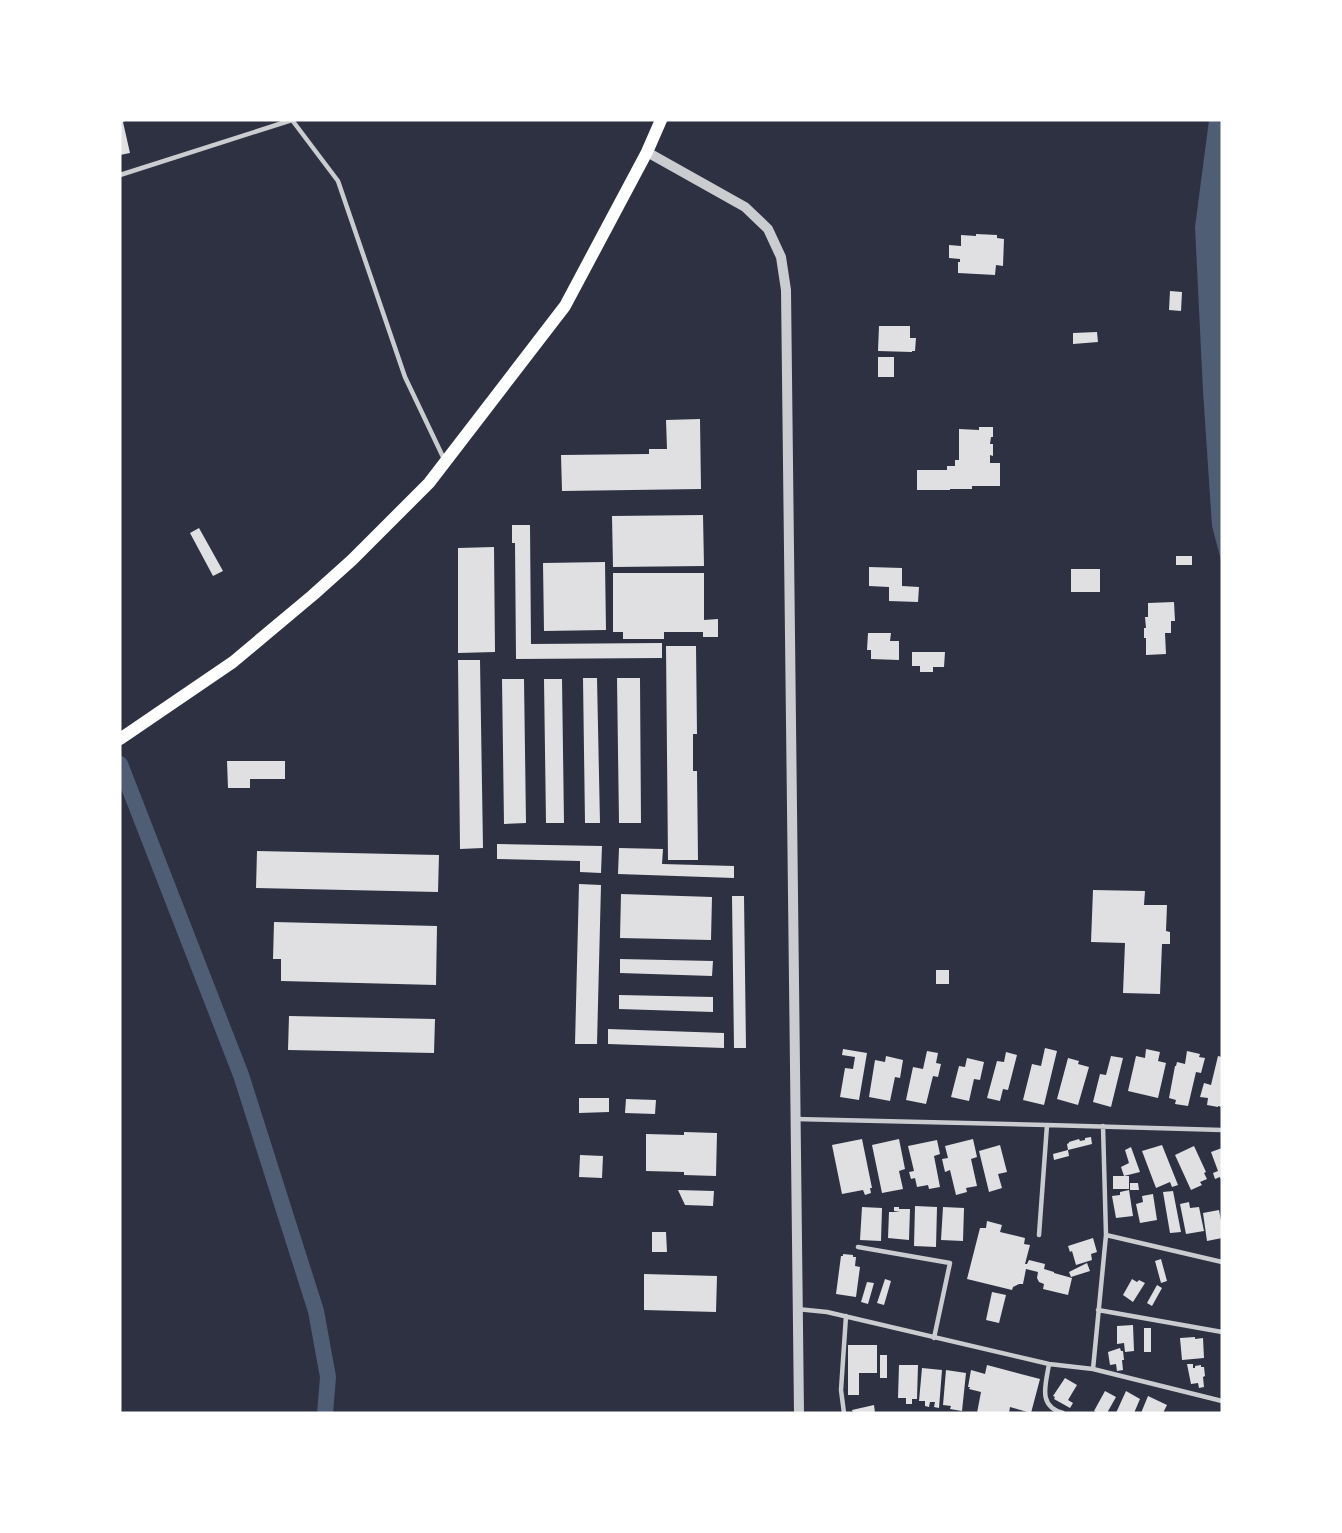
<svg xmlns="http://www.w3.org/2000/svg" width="1342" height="1533" viewBox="0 0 1342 1533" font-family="Arial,sans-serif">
<rect width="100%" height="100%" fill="#2d3142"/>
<path fill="#4f5d75" d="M1209,120H1222V564L1212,526L1203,391L1195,227Z"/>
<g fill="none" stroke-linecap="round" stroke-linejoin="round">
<path stroke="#4f5d75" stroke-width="16" d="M120,764L241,1075L316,1311L328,1377L325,1413"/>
</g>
<path fill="#e0e0e3" d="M120,120H127L123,122L130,153L120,155Z
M976,234L997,235V238L1004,239L1003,266L996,265L995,275L958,273V262H960V259L949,258V245L961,246V235L976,236Z
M1170,291L1182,292L1181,311L1169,310Z
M879,326H910V338H916L915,351H912V352L878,351Z
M1097,332L1098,342L1073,344V333Z
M878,357H894V377H878Z
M700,419L701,489L562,491L561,455L649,454V449H667L666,420Z
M979,427H993V437H991L990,444H993V456L990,455V463H1000V486H972V489H950V490H917V470H947V466H955V460H959V429L979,430Z
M703,515L704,566L613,567L612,516Z
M512,525H530L531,644L662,643V658L516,659L515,543H512Z
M199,528L223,571L213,576L190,533Z
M494,547L495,652L458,653V548Z
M1176,556H1192V565H1176Z
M605,562L606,630L544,631L543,563Z
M869,567L902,568V586L919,587L918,602L889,601V587L869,586Z
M1071,569H1100V592H1071Z
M613,573H704V620L718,619V637H703V632H664V639H623V632H613Z
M1174,602L1175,621H1171V633H1165L1166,654L1146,655V638H1144V628H1146L1145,617H1148V603Z
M868,633H891L890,641H899V660L871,659V650H867Z
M666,646H696L697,734H693V771H697L698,860H668Z
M912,652H945L944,667H933V672H920V666H912Z
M458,660H480L483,848L460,849Z
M583,678H597L600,823H585Z
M617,678H640L641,823H619Z
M502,679H524L526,823L504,824Z
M544,679H562L564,823H546Z
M227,761H285V779H250V788H228Z
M497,844L602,846L601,873L580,872V861L497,859Z
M619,848L663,849L662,864L734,866V878L618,874Z
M257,851L439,855L438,892L256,888Z
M579,884L601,885L597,1044H575Z
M1093,890L1145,891L1144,905H1167L1166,931L1170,932V944H1162L1160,994L1123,993L1125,943L1091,942Z
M621,894L712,897L711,940L620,938Z
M732,896H744L746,1048H734Z
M274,922L437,926L436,985L281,981V959H273Z
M620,959L713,961L712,976L620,973Z
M936,970H949V984H936Z
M619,995L713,997V1012L619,1009Z
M289,1016L435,1019L434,1053L288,1050Z
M608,1029L724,1033V1048L608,1044Z
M1045,1048L1057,1051L1044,1105L1023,1100L1032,1064L1041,1066Z
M843,1049L867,1053L859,1100L840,1097L845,1068L853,1069L855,1057L842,1055Z
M1146,1049L1160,1052L1158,1061L1166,1063L1158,1098L1128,1091L1136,1056L1145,1058Z
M927,1051L938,1053L936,1063L941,1064L938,1077L933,1076L926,1104L906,1100L913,1067L923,1069Z
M1187,1051L1200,1054L1199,1057L1205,1058L1201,1073L1196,1072L1188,1106L1175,1104L1176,1100L1169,1098L1175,1066H1176L1177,1062L1185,1064Z
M1006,1052L1017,1055L1008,1090L1003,1089L1000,1101L987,1098L997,1061L1004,1062Z
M886,1056L903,1060L900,1078L895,1077L890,1101L869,1097L875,1060L885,1062Z
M1111,1056L1123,1058L1111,1107L1093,1102L1100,1074L1106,1075Z
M1218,1056L1222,1057V1107L1218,1106V1107L1207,1105L1208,1098L1200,1097L1204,1083L1211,1085Z
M967,1058L984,1062L980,1080L974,1079L969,1101L951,1097L959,1066L965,1067Z
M1068,1058L1079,1061L1078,1064L1089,1067L1078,1105L1057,1099Z
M579,1098H609V1112L579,1113Z
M626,1099L656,1100L655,1114L625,1113Z
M684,1132L717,1133L716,1176L684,1175V1172L646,1171V1134L684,1135Z
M1091,1137L1092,1144L1068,1150L1067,1144L1069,1143V1142L1079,1139L1080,1141L1085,1140V1138Z
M862,1139L872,1188H870L871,1193L865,1195L863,1190L842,1194L832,1145Z
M899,1139L905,1169L899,1171L903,1189L882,1193L872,1145Z
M973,1139L977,1157L971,1159L977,1186L966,1188L967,1192L956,1195L950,1170L945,1172L942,1159L948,1158L945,1146Z
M937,1140L940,1154L934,1156L940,1187L929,1189L928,1185L917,1187L915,1178L911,1179L909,1172L914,1171L908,1146Z
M1000,1145L1007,1172L998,1174L1002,1188L989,1192L979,1151Z
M1162,1145L1178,1185L1172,1187L1170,1182L1156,1188L1142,1151Z
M1194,1146L1206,1172L1204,1173L1207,1179L1200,1182L1202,1185L1191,1190L1175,1155Z
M1131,1147L1140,1172L1124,1176L1121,1167L1129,1163L1125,1150Z
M1222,1148V1182L1220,1177L1215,1179L1213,1173L1218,1171L1211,1152Z
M1068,1150L1069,1156L1054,1160L1053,1154Z
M580,1155L603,1156L602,1178L579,1177Z
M1113,1176H1129V1189H1113Z
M1130,1183H1138L1139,1190H1130Z
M678,1190L714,1191L713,1206L685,1205Z
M1129,1190L1133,1216L1116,1218L1112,1196L1120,1195V1192Z
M1173,1191L1181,1232L1170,1233L1163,1192Z
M1153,1194L1157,1220L1140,1223L1136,1204L1143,1202L1142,1196Z
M1189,1202L1190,1208L1199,1207L1204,1231L1186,1234L1180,1204Z
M915,1206L937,1207L936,1247L914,1246Z
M862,1207L882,1208L881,1241L860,1240Z
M894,1207H899V1209H910L909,1240L888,1238L889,1212H900L894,1211Z
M943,1207L964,1208L963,1241L941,1240Z
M1219,1210L1222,1226V1238L1207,1241L1203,1213Z
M987,1221L1002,1225L1000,1232L1025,1238L1024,1244L1030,1245L1025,1264H1027L1029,1260L1045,1264L1044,1269L1054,1272V1273L1072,1278L1068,1295L1043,1289L1044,1284L1039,1282L1037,1278L1038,1272L1026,1269L1023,1284H1019L1013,1287L1012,1290L967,1279L980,1228H986Z
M652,1232H666L667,1252H652Z
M1093,1238L1097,1252L1091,1254L1092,1260L1076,1265L1072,1251L1070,1252L1068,1246Z
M843,1254L853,1255V1257H856L855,1266L860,1267L856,1297L836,1294L841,1256H843Z
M1161,1259L1167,1281L1161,1283L1155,1261Z
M1087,1263L1090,1271L1071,1277L1069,1272Z
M644,1274L717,1276L716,1312L644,1310Z
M885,1279L891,1281L884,1305L877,1303Z
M1132,1279L1137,1282L1139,1280L1145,1283L1133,1302L1123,1295Z
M867,1282L874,1283L868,1304L861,1302Z
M1157,1285L1162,1288L1152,1306L1147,1303Z
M992,1292L1006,1295L999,1323L986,1320Z
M1133,1325L1134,1351L1125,1352L1124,1343L1117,1344V1326Z
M1144,1328H1151V1352H1144Z
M1195,1337V1339L1203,1338L1204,1358L1182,1360L1180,1338Z
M848,1345H877V1373H859V1395H848Z
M1120,1348L1121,1351H1123L1124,1360H1122L1123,1370L1117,1371L1116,1364L1110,1365L1108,1352Z
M880,1355H887V1378H880Z
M1187,1364H1193V1368H1195V1366L1201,1365V1367H1204L1205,1376L1203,1377L1204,1387L1199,1388L1198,1383L1191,1384Z
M899,1365H918L917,1399H912V1404H906V1398H898Z
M987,1365L1040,1379L1031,1413L1010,1407L1009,1413H977L981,1392L969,1389L970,1387H968L971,1370L985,1374Z
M922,1368L942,1370L939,1408L934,1407L935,1402H930L929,1407L925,1406V1401H919Z
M946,1370L966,1373L962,1411L950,1409L951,1406L943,1405Z
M1065,1378L1077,1385L1068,1400L1073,1403L1070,1408L1054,1399L1055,1397L1053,1396Z
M1105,1391L1116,1397L1107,1413H1098L1094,1411Z
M1126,1391L1140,1399L1134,1413H1116Z
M1148,1396L1167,1405L1163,1413H1141Z
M874,1405L875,1413H853L852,1410Z"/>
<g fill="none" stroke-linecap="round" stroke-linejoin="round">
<path stroke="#caccd0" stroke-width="4.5" d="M292,120L338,181L405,377L444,459
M120,175L292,120
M795,1119L1047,1125L1039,1235
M1047,1125L1222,1130
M1103,1126L1106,1235
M858,1247L950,1263L934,1338
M797,1309L827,1312L1049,1364L1093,1369L1222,1401
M1098,1310L1222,1332
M1049,1364C1046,1384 1037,1406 1063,1413
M1093,1369L1106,1235L1222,1262
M844,1413L841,1390L846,1316"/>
<path stroke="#caccd0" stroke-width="10" d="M647,152L745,207L768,229L781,257L786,290L799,1413"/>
<path stroke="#fff" stroke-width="12" d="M120,739L233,662L313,595L352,560L429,483L565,306L647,152L661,120"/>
</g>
<rect width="1342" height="1533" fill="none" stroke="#ffffff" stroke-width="243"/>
</svg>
